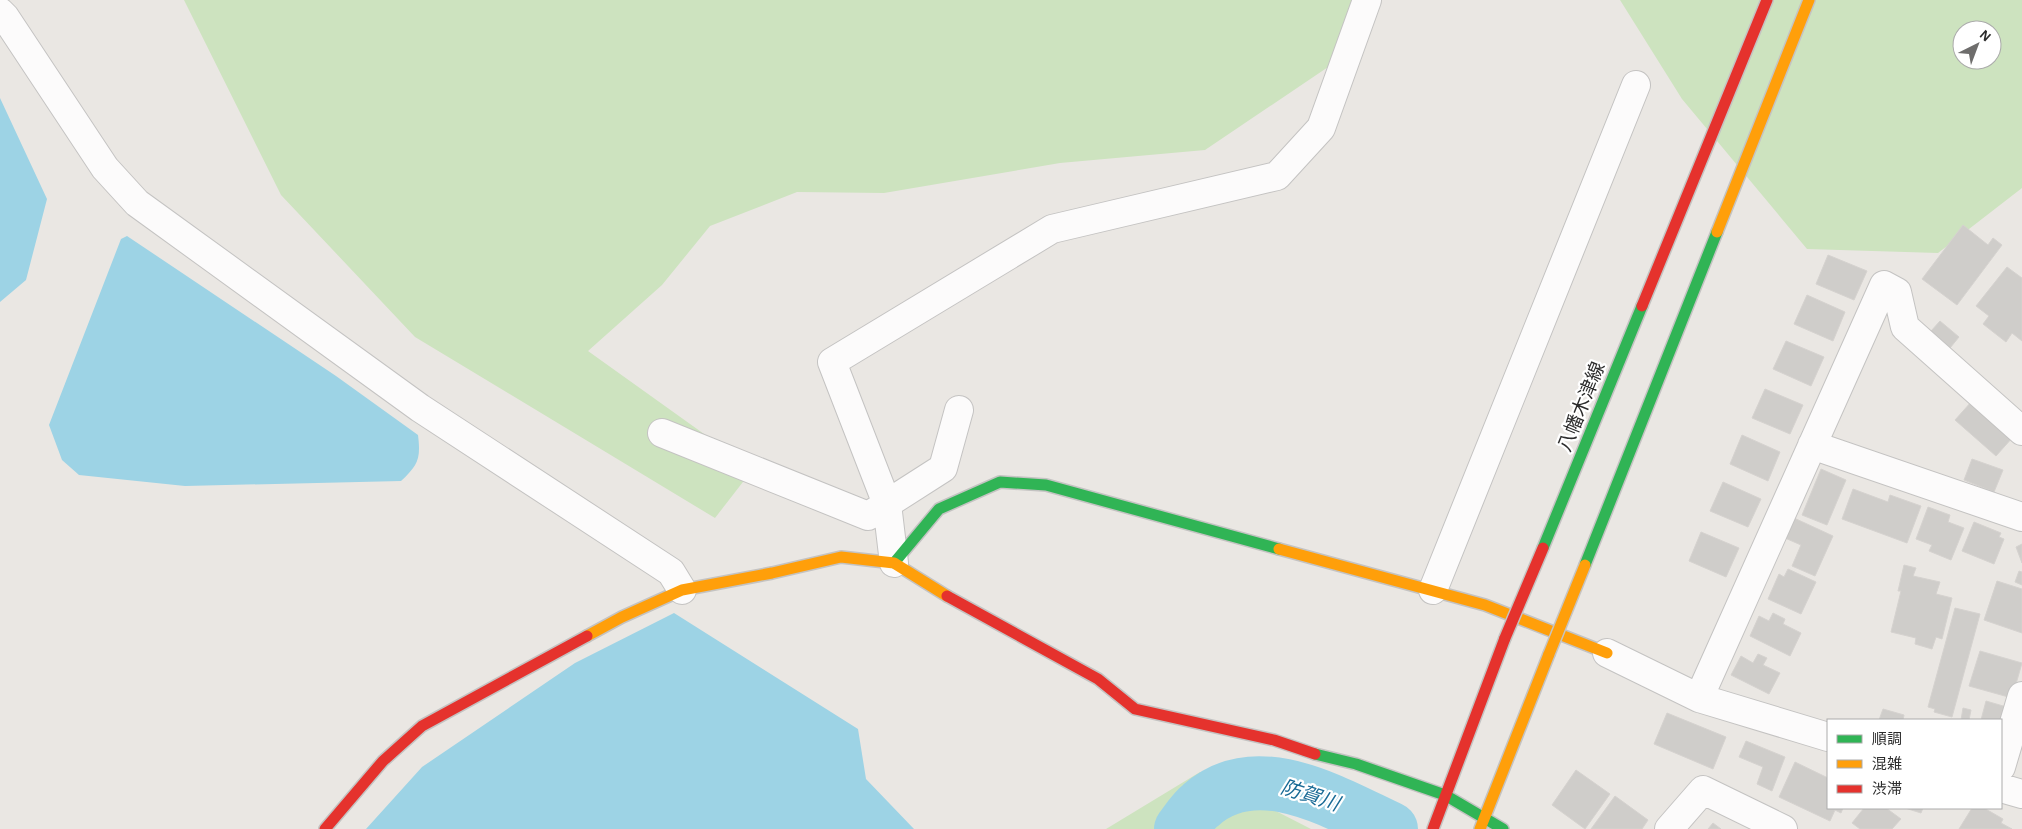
<svg xmlns="http://www.w3.org/2000/svg" width="2022" height="829" viewBox="0 0 2022 829" font-family="'Alegreya Sans','Noto Sans JP',sans-serif">
<rect width="100%" height="100%" fill="#eae7e3"/>
<path fill="#cde3bf" fill-rule="evenodd" d="M184,0H1359L1334,63L1205,150L1060,163L884,193L797,192L710,226L662,285L588,351L753,469L715,518L415,337L281,195Z
M1620,0H2022V188L1938,253L1807,249L1682,99ZM1962,30H1992V60H1962Z
M1200,772L1311,829H1106Z"/>
<path fill="#9dd3e5" d="M0,98L47,199L26,280L0,302Z
M127,236L336,376L418,435C421,459 418,465 401,481L185,486L79,475L62,460L49,425L121,239Z
M674,613L858,729L866,779L914,829H366L422,767L575,663Z"/>
<g fill="none" stroke-linecap="round" stroke-linejoin="round">
<path stroke="#9dd3e5" stroke-width="54" d="M1181,829C1187,821 1193,811 1201,805C1257,755 1335,803 1391,829"/>
</g>
<path fill="#cfcdca" stroke="#d5d2cf" d="M1963,225L1988,245L1993,238L2002,245L1957,305L1922,279Z
M1828,255L1867,271L1854,300L1816,284Z
M2007,267L2022,278V341L2012,333L2006,342L1983,324L1989,316L1976,306Z
M1807,295L1845,312L1833,341L1794,324Z
M1940,321L1959,337L1950,348L1931,331Z
M1786,341L1824,357L1811,386L1773,369Z
M1765,389L1803,405L1790,434L1752,418Z
M1972,401L2013,437L1996,456L1955,420Z
M1742,435L1780,452L1768,481L1730,464Z
M1972,459L2003,470L1994,492L1964,480Z
M1821,469L1846,480L1827,525L1802,515Z
M1723,482L1761,499L1748,527L1710,511Z
M1853,489L1888,502L1890,495L1921,506L1907,543L1842,519Z
M1928,507L1950,515L1948,522L1964,528L1951,560L1929,551L1932,545L1916,539Z
M1794,518L1833,536L1815,576L1792,566L1801,545L1785,538Z
M1974,522L2001,533L1999,537L2004,539L1994,564L1962,551Z
M1701,532L1739,548L1726,577L1689,561Z
M2022,544V563L2016,547Z
M1904,565L1916,568L1913,576L1940,582L1936,594L1952,598L1942,639L1936,637L1932,649L1915,644L1916,638L1891,632L1901,591H1898Z
M1788,569L1816,582L1801,614L1768,599L1779,574L1784,577Z
M2019,571L2022,572V585L2015,582Z
M1997,581L2022,589V633L1984,620Z
M1955,608L1980,614L1952,717L1934,712L1935,709L1928,707Z
M1773,613L1785,619L1783,624L1801,633L1790,656L1750,636L1759,616L1769,621Z
M1980,651L2022,663L2012,698L1969,686Z
M1758,654L1767,658L1763,665L1780,673L1769,694L1731,675L1741,656L1753,663Z
M1986,701L2010,708L2001,720H1981Z
M1963,708L1971,710L1969,720H1961Z
M1883,709L1904,715L1903,720H1879Z
M1667,713L1726,737L1713,769L1654,744Z
M1746,741L1785,757L1772,791L1757,784L1763,767L1739,757Z
M1795,762L1828,778V808H1843L1841,813L1835,810L1830,821L1779,797Z
M1576,770L1610,794L1585,829L1552,805Z
M1615,796L1648,820L1642,829H1591Z
M1864,808H1886L1901,819L1892,829H1860L1852,823Z
M1905,808H1923L1921,813Z
M1972,808H1984L2003,819L2001,823L2012,829H1959Z
M1713,823L1721,829H1708Z"/>
<g fill="none" stroke-linecap="round" stroke-linejoin="round">
<g stroke="#c4c3c2" stroke-width="30">
<path id="street" d="M0,12L5,17L105,168L137,203L420,408L671,572L682,590
M662,433L868,516L943,468L959,410
M1812,445L2022,517
M894,563L887,504L832,362L1052,229L1277,176L1321,128L1367,0
M1433,590L1636,85
M1607,653L1699,698L1828,737
M1699,698L1884,285L1897,292L1905,327L2022,431
M2001,767L2022,696
M2001,788L2022,794
M1669,829L1703,790L1783,829"/>
</g>
<g stroke="#c4c3c2" stroke-width="14">
<path id="fast" d="M1543,548L1642,306
M894,563L939,509L1000,482L1046,485L1279,549
M1585,565L1717,232
M1315,754L1356,764L1445,795L1503,829"/>
</g>
<g stroke="#c4c3c2" stroke-width="14">
<path id="slow" d="M1717,232L1809,0
M1279,549L1485,605L1607,653
M587,636L622,617L682,590L772,573L841,557L894,563L947,596
M1480,829L1549,654"/>
</g>
<g stroke="#c4c3c2" stroke-width="14">
<path id="jam" d="M1642,306L1767,0
M947,596L1098,679L1135,709L1274,740L1315,754
M325,829L383,761L422,726L587,636
M1433,829L1505,638"/>
</g>
<use href="#street" stroke="#fcfbfb" stroke-width="28"/>
<use href="#fast" stroke="#30b455" stroke-width="11"/>
<use href="#slow" stroke="#ff9f0a" stroke-width="11"/>
<use href="#jam" stroke="#e5322d" stroke-width="11"/>
<g stroke="#c6c4c2" stroke-width="14" stroke-linecap="butt">
<path id="slow-bridge" d="M1549,654L1585,565"/>
</g>
<g stroke="#c6c4c2" stroke-width="14" stroke-linecap="butt">
<path id="jam-bridge" d="M1505,638L1543,548"/>
</g>
<use href="#slow-bridge" stroke="#ff9f0a" stroke-width="11"/>
<use href="#jam-bridge" stroke="#e5322d" stroke-width="11"/>
</g>
<g text-anchor="middle" dominant-baseline="central" stroke-width="4.5" stroke-linejoin="round" paint-order="stroke">
<g font-size="19" fill="#2c2c2c" stroke="#fff">
<text transform="translate(1582 407) rotate(-68)">八幡木津線</text>
</g>
<g font-size="20" font-style="italic" fill="#186a95" stroke="#fff">
<text transform="translate(1310 796) rotate(18)">防賀川</text>
</g>
</g>
<rect x="1827" y="719" width="175" height="90" fill="#ffffff" stroke="#ababab"/>
<rect x="1837" y="735" width="25" height="8" fill="#30b455" stroke="#ababab"/>
<text x="1872" y="744" font-size="15" fill="#2c2c2c">順調</text>
<rect x="1837" y="760" width="25" height="8" fill="#ff9f0a" stroke="#ababab"/>
<text x="1872" y="769" font-size="15" fill="#2c2c2c">混雑</text>
<rect x="1837" y="785" width="25" height="8" fill="#e5322d" stroke="#ababab"/>
<text x="1872" y="794" font-size="15" fill="#2c2c2c">渋滞</text>
<g transform="translate(1977 45) rotate(42)"><circle r="24" fill="#ffffff" stroke="#ababab"/>
<path d="M0-4L9 19L0 12L-9 19Z" fill="#6e6d6c"/>
<text y="-8" font-size="14" font-weight="bold" text-anchor="middle" fill="#2c2c2c">N</text>
</g>
</svg>
